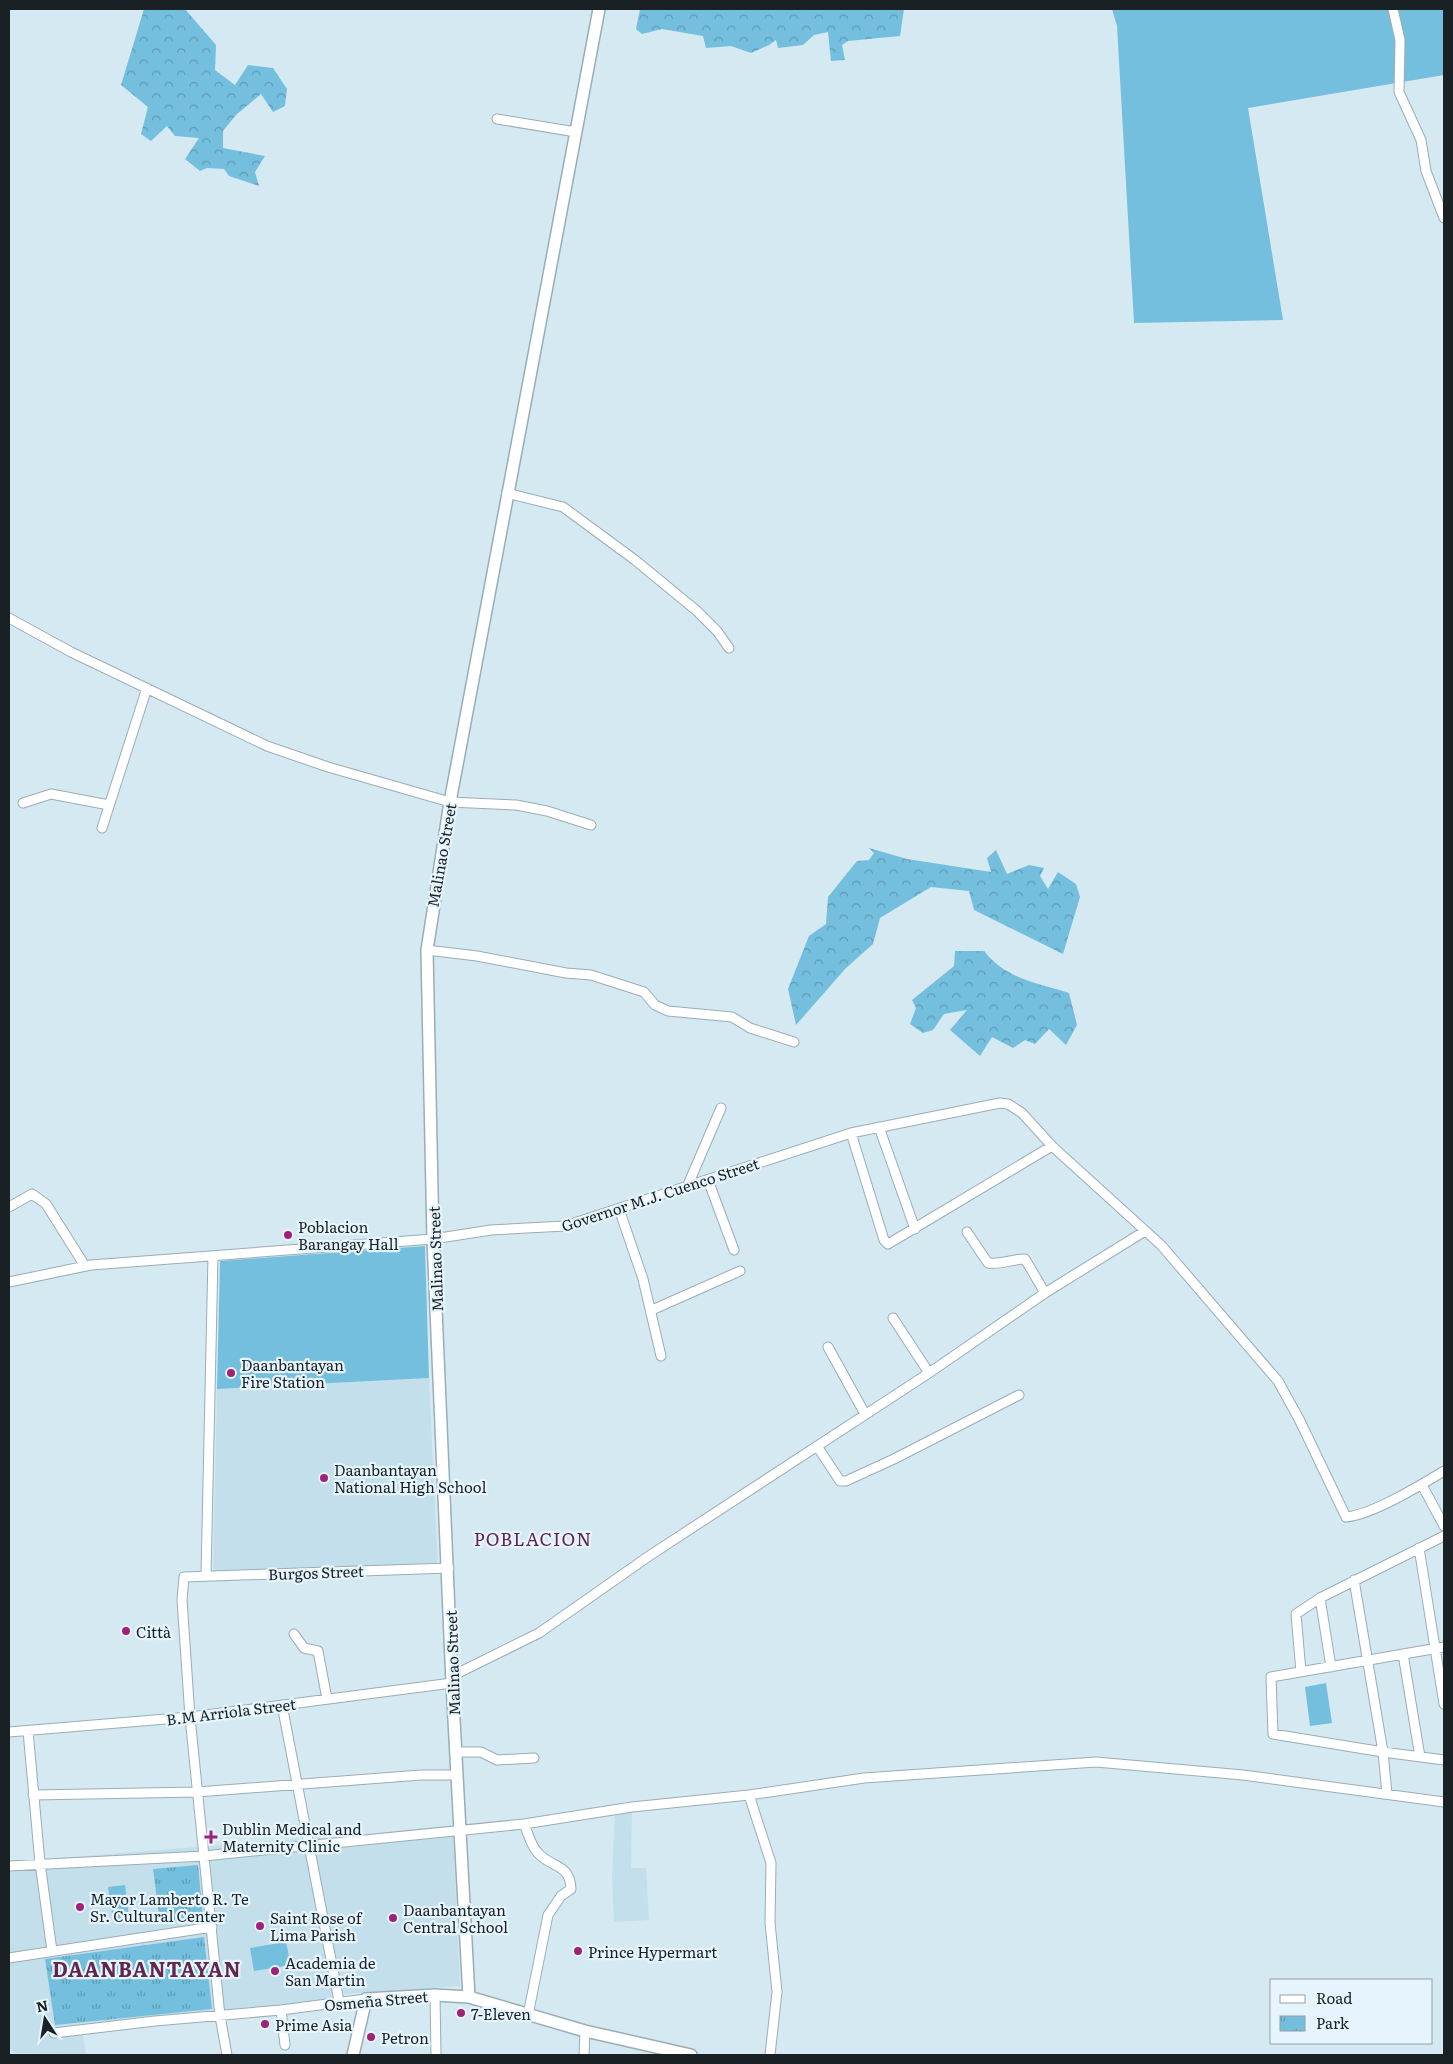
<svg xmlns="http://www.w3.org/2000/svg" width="1453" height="2064" viewBox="0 0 1453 2064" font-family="Literata,serif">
<defs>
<pattern id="forest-crowns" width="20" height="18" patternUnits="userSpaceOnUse" patternTransform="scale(1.25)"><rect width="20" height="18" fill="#74bfde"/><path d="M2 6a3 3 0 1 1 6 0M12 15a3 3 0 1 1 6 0" fill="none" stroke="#5e9bb4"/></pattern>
<pattern id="park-tufts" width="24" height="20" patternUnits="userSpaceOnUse" patternTransform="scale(1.25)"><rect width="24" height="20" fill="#74bfde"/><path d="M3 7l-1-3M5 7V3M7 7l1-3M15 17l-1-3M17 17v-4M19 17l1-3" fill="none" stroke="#5e9bb4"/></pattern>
</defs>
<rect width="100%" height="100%" fill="#d5e9f2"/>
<path fill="#c3dfeb" d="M429,1378L438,1568L213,1571L217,1389Z
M632,1812L631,1868H646L649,1920L614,1922L612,1877L615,1813Z
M453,1834L460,1986L344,1994L340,1972L344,2004L82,2030L86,2054L16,2053L9,2048V1862L320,1837L322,1849Z"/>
<path fill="#74bfde" d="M1112,9H1444V75L1248,108L1283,320L1134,323L1117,26Z
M425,1246L429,1378L217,1389L220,1261Z
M1326,1683L1332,1723L1310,1726L1305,1687Z
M125,1885L129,1918L113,1920L108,1887Z
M286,1942L291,1965L254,1971L250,1948Z"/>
<path fill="url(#forest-crowns)" d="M144,9H185L216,45L215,70L235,85L248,65L273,68L287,89L285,106L273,112L261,94L236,115L223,131V148L265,156L255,172L259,186L229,176L224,169L207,168L200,171L185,159L199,138L175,136L167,126L151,141L141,134L148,107L121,85Z
M640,9H904L900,36L848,41L842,45L845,60L831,61L828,32L814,35L803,45L778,48L776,40L769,45L751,53L731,46L706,48L703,36L662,29L642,34L636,29Z
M869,848L907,859L991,872L987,858L996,850L1007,874L1029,865L1044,868L1040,876L1048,889L1058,872L1076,884L1080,897L1063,954L974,910L969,891L931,887L880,918L873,944L846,968L796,1025L788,989L809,936L826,924L828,897L857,861L869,860L874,853Z
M955,951H984C1006,979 1037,983 1069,993L1077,1025L1066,1045L1049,1029L1035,1044L1025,1040L1013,1048L992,1037L980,1056L950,1030L967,1010L944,1014L933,1030L923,1033L910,1024L916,1008L912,1000L954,966Z"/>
<path fill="url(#park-tufts)" d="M198,1865L203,1918L160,1923L153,1869Z
M204,1937L212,2009L55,2025L45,1959Z"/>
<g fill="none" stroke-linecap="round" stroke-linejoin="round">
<g stroke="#9aadb5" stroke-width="11">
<path id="minor" d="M1393,9L1400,40L1399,92L1421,140L1426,171L1444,218
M497,119L576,132
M507,493L563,507L635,560L697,611L717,631L729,648
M9,618L71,652L267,746L328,767L450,802L516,805L547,811L591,825
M23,803L51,794L109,805
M102,828L147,688
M427,950L477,956L566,973L591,975L644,992L655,1005L668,1011L732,1017L750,1028L794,1042
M879,1127L915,1229
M851,1133L884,1240L888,1244L1052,1146
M708,1180L734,1250
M687,1187L721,1108
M9,1207L32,1194L46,1204L85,1266
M619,1209L643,1279L661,1356
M967,1232L988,1263C1001,1265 1012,1259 1025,1259L1045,1293
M9,1282L91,1265L433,1239L491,1230L565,1226L851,1133L1000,1103L1008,1104L1022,1113L1052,1146L1161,1245L1278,1381L1299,1419L1346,1517C1372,1515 1421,1485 1444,1471
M652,1310L740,1271
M893,1318L929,1373
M828,1347L865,1414
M817,1446L840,1481H846L894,1459L1019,1395
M1422,1485L1444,1526
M1419,1548L1444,1704
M206,1575L213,1256
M1354,1580L1383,1752L1387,1794
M1320,1598L1331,1667
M294,1634L304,1648L318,1651L327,1699
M1444,1647L1271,1677L1273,1734L1383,1752L1444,1760
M1403,1654L1420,1757
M1301,1672L1296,1614L1320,1598L1444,1536
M452,1676L539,1633L649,1556L929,1373L1045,1293L1145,1231
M282,1705L339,2001
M28,1731L40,1863L52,1951
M9,1732L190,1717L452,1683
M456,1752H481L497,1760L534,1758
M33,1795L197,1792L421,1775H457
M749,1795L771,1863L770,1923L777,1992L770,2055
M524,1824C528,1833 531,1846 538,1853C551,1868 570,1863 571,1889L561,1896L548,1915L528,2015
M9,1866L204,1856L524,1824L632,1807L749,1795L864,1778L1096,1762L1243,1775L1444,1802
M9,1958L212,1927
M435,1995L436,2055
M281,2010L285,2045
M54,2033L155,2021L281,2010L366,1999
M227,2055L220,2016L190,1717L182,1600L184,1577L449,1568
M584,2055L585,2031"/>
</g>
<g stroke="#9aadb5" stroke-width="14">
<path id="major" d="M469,1997L452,1683L433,1239L427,950L450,802L599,9
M353,2055L366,1999L435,1995L469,1997L585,2031L691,2055"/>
</g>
<use href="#minor" stroke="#fff" stroke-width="9"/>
<use href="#major" stroke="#fff" stroke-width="11"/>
</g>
<g fill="#9e2278" stroke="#e6f5fd" stroke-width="2">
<circle cx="288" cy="1235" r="5"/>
<circle cx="231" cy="1373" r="5"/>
<circle cx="324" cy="1478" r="5"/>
<circle cx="126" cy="1631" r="5"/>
<path d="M208.5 1829.5h5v5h5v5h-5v5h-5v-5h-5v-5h5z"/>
<circle cx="80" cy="1907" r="5"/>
<circle cx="393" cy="1918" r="5"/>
<circle cx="260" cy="1926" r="5"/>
<circle cx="578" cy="1951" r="5"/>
<circle cx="275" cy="1971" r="5"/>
<circle cx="461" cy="2013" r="5"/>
<circle cx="265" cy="2024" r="5"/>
<circle cx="371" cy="2037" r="5"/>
</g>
<g text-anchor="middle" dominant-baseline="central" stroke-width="4.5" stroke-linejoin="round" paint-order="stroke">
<g font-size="15" fill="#1a2124" stroke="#e6f5fd">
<text transform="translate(441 855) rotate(-80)">Malinao Street</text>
<text transform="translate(660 1194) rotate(-18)">Governor M.J. Cuenco Street</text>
<text transform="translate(435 1259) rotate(-92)">Malinao Street</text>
<text transform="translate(316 1572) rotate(-2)">Burgos Street</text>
<text transform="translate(452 1663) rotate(-92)">Malinao Street</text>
<text transform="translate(231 1711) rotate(-7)">B.M Arriola Street</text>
<text transform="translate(376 2000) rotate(-5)">Osmeña Street</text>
</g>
<g font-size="15" fill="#1a2124" stroke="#e6f5fd" text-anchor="start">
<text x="298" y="1226">Poblacion<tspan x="298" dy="17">Barangay Hall</tspan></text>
<text x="241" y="1364">Daanbantayan<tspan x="241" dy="17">Fire Station</tspan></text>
<text x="334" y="1469">Daanbantayan<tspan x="334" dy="17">National High School</tspan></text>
<text x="136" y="1631">Città</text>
<text x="222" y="1828">Dublin Medical and<tspan x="222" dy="17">Maternity Clinic</tspan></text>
<text x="90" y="1898">Mayor Lamberto R. Te<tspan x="90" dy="17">Sr. Cultural Center</tspan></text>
<text x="403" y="1909">Daanbantayan<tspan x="403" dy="17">Central School</tspan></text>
<text x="270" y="1917">Saint Rose of<tspan x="270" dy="17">Lima Parish</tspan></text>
<text x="588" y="1951">Prince Hypermart</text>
<text x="285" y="1962">Academia de<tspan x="285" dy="17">San Martin</tspan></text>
<text x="471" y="2013">7-Eleven</text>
<text x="275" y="2024">Prime Asia</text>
<text x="381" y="2037">Petron</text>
</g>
<g font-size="18" letter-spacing="1" fill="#63274e" stroke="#e6f5fd">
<text x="533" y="1538">POBLACION</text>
</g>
<g font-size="20" font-weight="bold" letter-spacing="1" fill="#63274e" stroke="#e6f5fd">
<text x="147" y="1968">DAANBANTAYAN</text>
</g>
</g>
<rect width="1453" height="2064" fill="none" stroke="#1a2124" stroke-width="20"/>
<rect x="1270" y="1979" width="162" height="65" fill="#e6f5fd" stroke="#94a0a6"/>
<rect x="1280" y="1995" width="25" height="8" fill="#ffffff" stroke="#94a0a6"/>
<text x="1316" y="2004" font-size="15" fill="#1a2124">Road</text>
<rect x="1280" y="2016" width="25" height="15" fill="url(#park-tufts)" stroke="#94a0a6"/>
<text x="1316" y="2029" font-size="15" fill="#1a2124">Park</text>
<g transform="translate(45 2019) rotate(348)" stroke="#e6f5fd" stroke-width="4" paint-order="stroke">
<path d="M0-4L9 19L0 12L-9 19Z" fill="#1a2124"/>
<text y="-8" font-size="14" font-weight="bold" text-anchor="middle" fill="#1a2124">N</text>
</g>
</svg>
